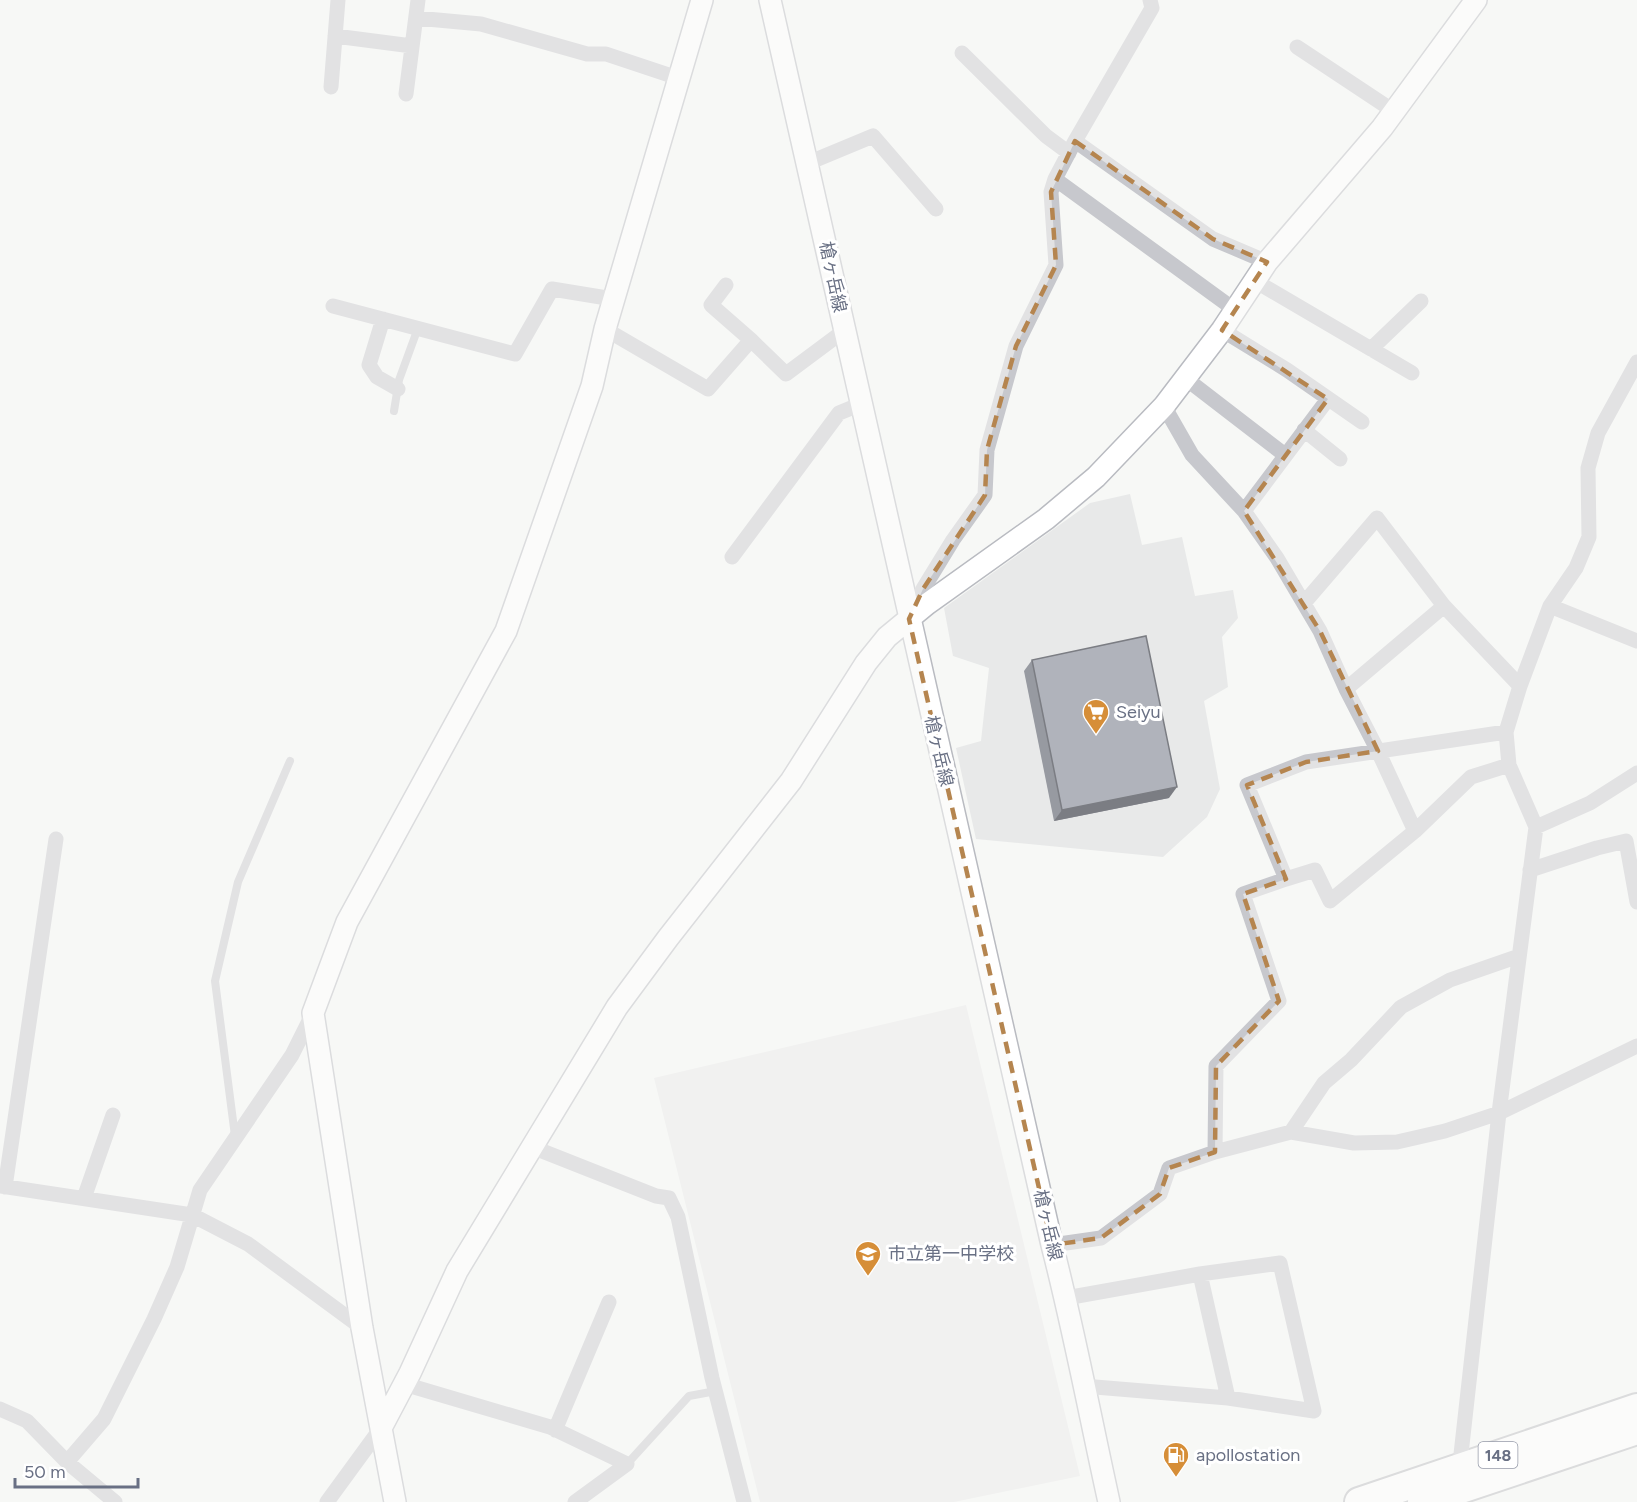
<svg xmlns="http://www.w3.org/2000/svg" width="1637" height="1502" viewBox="0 0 1637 1502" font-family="Figtree,'Noto Sans JP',sans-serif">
<rect width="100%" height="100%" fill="#f7f8f6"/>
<path fill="#e8e9e9" d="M1130,494L1142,545L1182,537L1195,596L1233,590L1238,618L1222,637L1228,687L1204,701L1220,789L1207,817L1163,857L976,839L956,748L981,741L989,668L953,656L944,608L1090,503Z
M966,1005L1080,1476L954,1502H760L654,1078Z"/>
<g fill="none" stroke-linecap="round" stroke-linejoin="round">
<g stroke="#b9bbc1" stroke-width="24">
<path id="secondary" d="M770,0L1052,1245C1074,1330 1090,1416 1109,1502
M381,1428L410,1373L457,1271L617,1007L668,938L791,781L866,663L887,637L927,604L1046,519L1096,477L1164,406L1222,330L1267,262L1382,128L1476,0
M395,1502L362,1328L313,1013L347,922L506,631L592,386L605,329L702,0"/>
</g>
<g stroke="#b9babe" stroke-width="32">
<path id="highway" d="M1359,1502L1637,1408
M1422,1502L1637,1430"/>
</g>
<path stroke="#c7c8cd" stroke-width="8" d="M394,411L399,380L418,328
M235,1136L215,981L238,882L290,761
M627,1464L689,1396L716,1391"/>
<path stroke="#c7c8cd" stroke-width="15" d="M1150,0L1152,8L1075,141L1213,239L1267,262
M416,18L481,24L587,54H606L678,78
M335,36L412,46
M1297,47L1395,112
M962,53L1046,136L1069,153
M331,87L338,0
M406,94L418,0
M1075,141L1055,179L1235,310
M808,163L873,136L936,209
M1255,281L1412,373
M726,285L711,305L751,340
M333,306L515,354L552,289L613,299
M383,319L369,365L377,377L398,389
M605,329L708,389L751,340L786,374L845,330
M1222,330L1287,370L1362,422
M1371,349L1421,301
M1185,378L1285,455
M1164,406L1192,455L1244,511L1277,558L1320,631L1346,689L1378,751L1415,831
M1304,430L1340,459
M1244,511L1328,399
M732,557L839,413L861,404
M1304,603L1377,518L1444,606L1520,686
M1550,606L1637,641
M911,615L923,589L953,540L985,495L987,450L1016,346L1056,265L1051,192L1055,179
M1346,689L1444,606
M1506,732L1306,762L1247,785L1286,879L1315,870L1330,901L1415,831L1471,777L1509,765
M1536,827L1590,803L1637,773
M1530,870L1597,848L1626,841L1637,902
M1291,1132L1324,1083L1351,1060L1401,1007L1450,980L1519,956
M532,1147L656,1196L669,1198L678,1217L712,1378L744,1502
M1215,1152L1216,1066L1279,1001L1243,894L1286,879
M0,1186L192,1215L248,1244L362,1328
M5,1187L56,839
M84,1198L113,1115
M1052,1245L1101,1238L1160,1194L1169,1168L1215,1152L1291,1132L1354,1143L1397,1142L1445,1131L1499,1113L1637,1046
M1200,1274L1228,1398
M1066,1298L1200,1274L1280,1263L1314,1411L1228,1398L1083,1386
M404,1384L550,1427L627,1464L575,1502
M0,1409L27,1421L67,1462L115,1502
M555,1430L609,1302
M67,1462L104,1419L154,1319L177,1267L200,1190L292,1055L313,1013
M1459,1472L1499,1113L1536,827L1509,765L1506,732L1520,686L1550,606L1576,568L1589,537L1588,468L1598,433L1637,362
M327,1502L381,1428"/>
<use href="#secondary" stroke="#fff" stroke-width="21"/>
<use href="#highway" stroke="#fff" stroke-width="28"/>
</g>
<path fill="#979aa1" d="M1032,660L1169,798L1054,821L1024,671Z"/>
<path fill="#7b7d83" d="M1177,787L1169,798L1054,821L1062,810Z"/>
<path fill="#b0b3bb" stroke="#7b7d83" stroke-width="1.5" d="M1146,636L1177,787L1062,810L1032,660Z"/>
<path d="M0 0H1637V1502H0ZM1075,141L1213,239L1267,262L1222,330L1328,399L1244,511L1320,631L1378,751L1306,762L1247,785L1286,879L1243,894L1279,1001L1216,1066L1215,1152L1169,1168L1160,1194L1101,1238L1052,1245L909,619L923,589L985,495L987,450L1016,346L1056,265L1051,192Z" fill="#f7f8f6" fill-opacity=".55" fill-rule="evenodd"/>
<path fill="none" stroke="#b5854f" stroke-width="4.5" stroke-dasharray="12 8" stroke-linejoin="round" d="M1075,141L1213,239L1267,262L1222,330L1328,399L1244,511L1320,631L1378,751L1306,762L1247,785L1286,879L1243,894L1279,1001L1216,1066L1215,1152L1169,1168L1160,1194L1101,1238L1052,1245L909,619L923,589L985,495L987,450L1016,346L1056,265L1051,192Z"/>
<defs>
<g id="supermarket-pin" transform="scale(1.35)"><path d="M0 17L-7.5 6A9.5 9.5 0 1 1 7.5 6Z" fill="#d68e38" stroke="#fff"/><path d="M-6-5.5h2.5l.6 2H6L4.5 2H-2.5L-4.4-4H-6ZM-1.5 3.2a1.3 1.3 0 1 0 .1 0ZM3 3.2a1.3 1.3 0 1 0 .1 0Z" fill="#fff"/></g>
<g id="school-pin" transform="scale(1.35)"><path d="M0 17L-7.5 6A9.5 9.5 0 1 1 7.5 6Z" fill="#d68e38" stroke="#fff"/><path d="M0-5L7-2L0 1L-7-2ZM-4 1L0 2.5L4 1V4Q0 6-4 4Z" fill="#fff"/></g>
<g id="fuel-pin" transform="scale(1.35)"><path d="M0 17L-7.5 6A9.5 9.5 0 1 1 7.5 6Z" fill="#d68e38" stroke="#fff"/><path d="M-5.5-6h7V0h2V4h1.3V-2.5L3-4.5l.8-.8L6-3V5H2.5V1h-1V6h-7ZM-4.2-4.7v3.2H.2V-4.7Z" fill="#fff"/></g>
</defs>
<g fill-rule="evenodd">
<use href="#supermarket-pin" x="1096" y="712"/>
<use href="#school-pin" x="868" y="1254"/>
<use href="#fuel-pin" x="1176" y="1455"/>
</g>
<g text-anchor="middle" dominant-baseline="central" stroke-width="6" stroke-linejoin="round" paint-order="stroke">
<rect fill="#fff" stroke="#969ba9" stroke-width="1.5" x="1478.5" y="1442" width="39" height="26" rx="4.5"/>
<g font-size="16" font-weight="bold" fill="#697084">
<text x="1498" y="1455">148</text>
</g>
<g font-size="18" fill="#697084" stroke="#fff">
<text transform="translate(833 277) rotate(78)">槍ヶ岳線</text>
<text transform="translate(939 751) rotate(77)">槍ヶ岳線</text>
<text transform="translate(1048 1225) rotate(77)">槍ヶ岳線</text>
</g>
<g font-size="18" fill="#697084" stroke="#fff" text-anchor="start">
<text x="1116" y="712">Seiyu</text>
<text x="888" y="1254">市立第一中学校</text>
<text x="1196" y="1455">apollostation</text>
</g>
</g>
<path d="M15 1478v9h123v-9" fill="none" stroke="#697084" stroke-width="3"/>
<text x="24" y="1478" font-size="18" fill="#697084" stroke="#ffffff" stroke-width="4.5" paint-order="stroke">50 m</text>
</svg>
